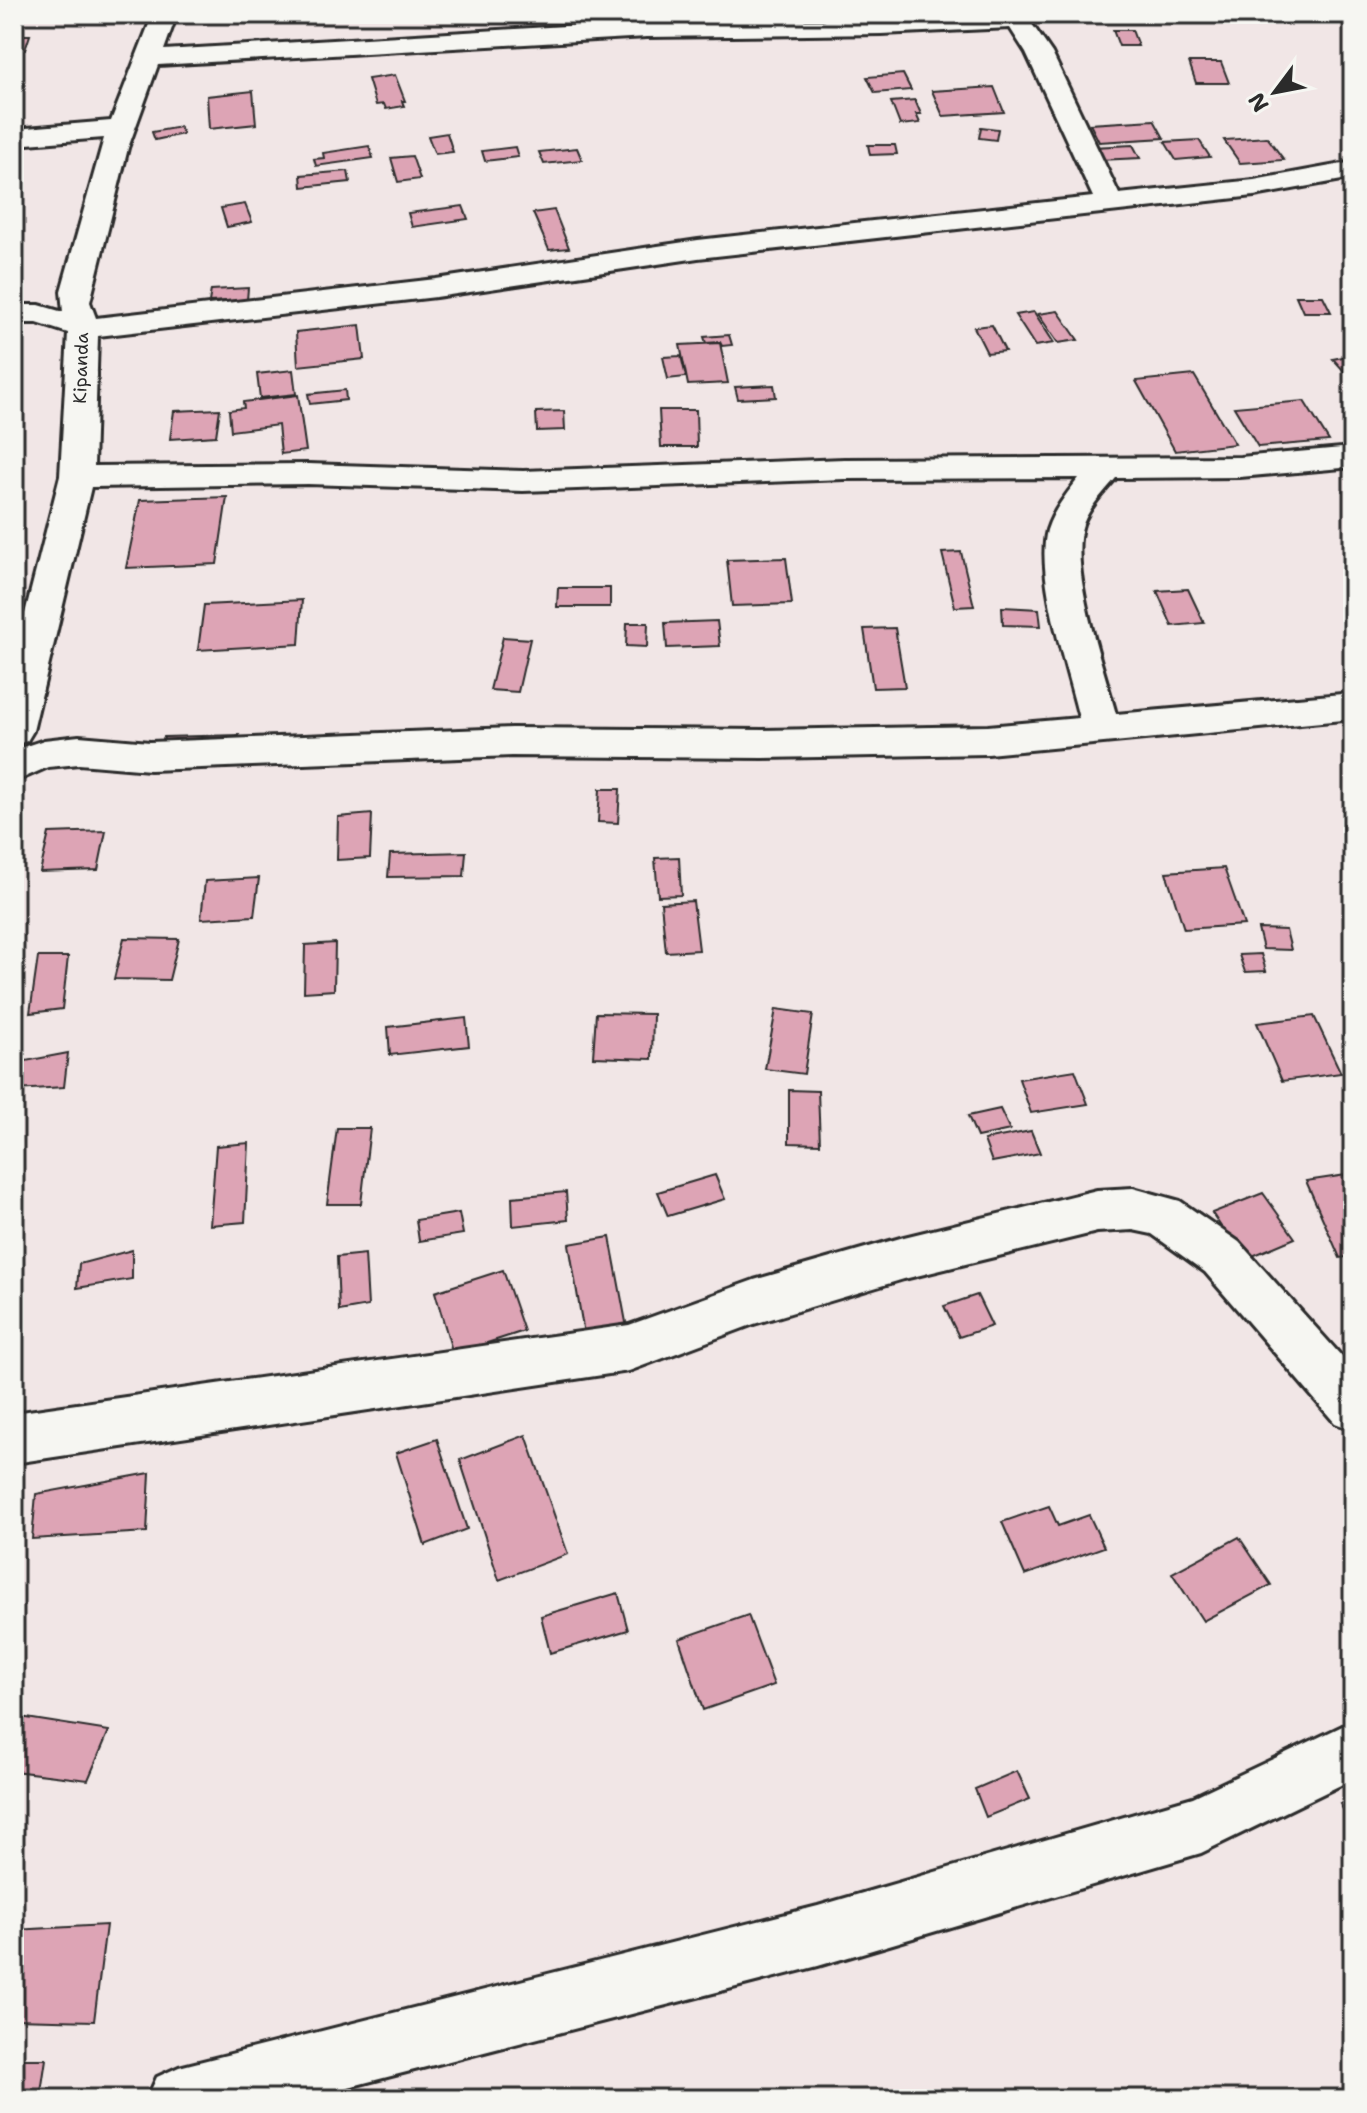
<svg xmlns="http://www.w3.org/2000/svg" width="1367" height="2113" viewBox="0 0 1367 2113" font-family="'Shantell Sans',sans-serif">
<rect width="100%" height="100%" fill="#f1e6e6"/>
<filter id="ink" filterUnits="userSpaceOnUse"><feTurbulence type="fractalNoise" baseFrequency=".0125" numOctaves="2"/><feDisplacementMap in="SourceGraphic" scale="16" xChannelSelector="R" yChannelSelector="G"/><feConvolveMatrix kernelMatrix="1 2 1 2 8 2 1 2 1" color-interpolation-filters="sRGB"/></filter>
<g filter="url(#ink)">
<path fill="#dda4b5" stroke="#2b2b2b" stroke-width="2" d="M1113,30H1132L1138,46H1119Z
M14,35H30L25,50H14Z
M1189,62H1221L1229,83H1196Z
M903,74L911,90L875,93L867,77Z
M395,75L405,101H402L404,106L386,109L384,104L376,105L368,79Z
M994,87L1004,112L943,116L932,91Z
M253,91L256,124L209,129L207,96Z
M915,100L921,114H916L920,123L900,125L891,102Z
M1154,120L1164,138L1099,142L1090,124Z
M180,127L183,134L155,140L152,132Z
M981,127L998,129L996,140L979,138Z
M447,133L453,152L435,154L428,136Z
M1267,137L1284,160L1240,163L1224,140Z
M1199,140L1210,157L1176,160L1165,142Z
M868,145H895L897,154L870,155Z
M1133,145L1140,158L1099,160L1093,147Z
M369,146L373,158L316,166L314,159L324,158L323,153Z
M515,147L518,157L485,161L482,151Z
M577,148L582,160L544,164L539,152Z
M412,156L420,179L398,182L391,158Z
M348,171L350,182L302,187L301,175Z
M245,204L252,222L227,227L221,208Z
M463,206L468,219L412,227L408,213Z
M554,210L569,248L549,250L533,213Z
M248,288L247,300L209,302L211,290Z
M1296,296H1323L1331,312H1303Z
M1058,311L1078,340L1058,343L1038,314Z
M1034,312L1054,343L1035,346L1015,315Z
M360,325L364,359L298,366L296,332Z
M992,325L1005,351L987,353L974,327Z
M729,335L732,345L722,346L720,342L706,343L704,337Z
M720,343L728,383L688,385L680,345Z
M1353,355V370L1344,371L1333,359Z
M681,356L686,377L668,379L663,357Z
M293,370L296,394L260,398L257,374Z
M1194,375L1235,444L1175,451L1136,381Z
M774,385L776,397L738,399L735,387Z
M345,390L346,400L310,404L308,394Z
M298,395L306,451L281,454L278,425L231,431L229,410L244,408L243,402Z
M1304,401L1329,441L1258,447L1234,407Z
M220,409L216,436L170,439L174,411Z
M659,410H696L697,447H661Z
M564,411L565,430L537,431L536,412Z
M227,497L217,564L126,568L140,500Z
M961,552L974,606L955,607L942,553Z
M786,558L792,604L732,606L727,560Z
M558,588H610V607H557Z
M1188,589L1204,623L1172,626L1157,591Z
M302,600L299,644L198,650L204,605Z
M1002,607L1039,609L1041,626L1003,625Z
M717,621L720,646L667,648L665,623Z
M627,623H648L647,647L626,646Z
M895,628L905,687L873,688L864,629Z
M503,637L530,639L518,692L490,690Z
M239,735L237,751L161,752L164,737Z
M600,789H620L618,823L598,822Z
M372,814L370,858L337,860L338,817Z
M106,831L98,870L40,872L49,833Z
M466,852L464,876L388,877L390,854Z
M679,857L681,895L658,896L655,858Z
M1224,868L1244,925L1184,929L1166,872Z
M259,878L254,916L201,919L205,881Z
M693,901L699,950L666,952L661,903Z
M1258,929L1286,930L1291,950L1263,949Z
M124,938L179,939L169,980L114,979Z
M335,943L334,990L304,992L305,945Z
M1261,954L1266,971L1245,972L1239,955Z
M38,957H68L62,1009L30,1013Z
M776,1009L813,1014L804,1074L765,1069Z
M596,1013L653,1014L652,1059L593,1057Z
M1314,1016L1341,1073L1282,1081L1257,1023Z
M466,1018L469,1046L390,1055L388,1027Z
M68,1053L64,1087L16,1090L20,1062Z
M1075,1070L1088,1104L1031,1113L1019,1079Z
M789,1090L818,1091L820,1144L789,1143Z
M1000,1109L1010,1130L977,1137L968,1116Z
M337,1128H370L361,1204H327Z
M1031,1131L1040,1153L992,1162L984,1140Z
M249,1143L245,1222L210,1225L216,1146Z
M1353,1174V1256L1340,1258L1306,1181Z
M715,1175L725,1199L668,1216L658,1192Z
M566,1192L568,1220L513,1226L512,1197Z
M1263,1193L1295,1238L1243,1260L1212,1213Z
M459,1213L463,1234L419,1241L416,1220Z
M610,1237L628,1333L585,1340L569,1244Z
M132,1250V1279L77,1288L79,1264Z
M365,1254L368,1306L339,1311L337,1257Z
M503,1270L524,1331L453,1354L435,1292Z
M977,1295L992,1326L959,1337L944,1306Z
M526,1435L568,1554L499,1580L460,1460Z
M437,1439L467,1529L425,1545L396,1453Z
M150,1473L147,1532L32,1539L36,1494Z
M1049,1506L1058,1526L1089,1515L1104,1547L1025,1575L1002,1522Z
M1239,1537L1271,1585L1203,1621L1172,1573Z
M618,1593L628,1630L550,1653L541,1616Z
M748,1615L774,1685L703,1710L679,1639Z
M14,1716L109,1731L88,1780L14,1771Z
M1017,1771L1030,1799L986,1817L975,1789Z
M1353,1798V1826L1340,1804Z
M106,1925L94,2021L14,2019V1930Z
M14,2059H46L40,2099H14Z"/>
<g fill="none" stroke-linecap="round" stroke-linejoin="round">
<g stroke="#2b2b2b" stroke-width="6">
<path id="minor" d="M153,14H177L164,50L647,21L881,20L1025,14L1052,53L1119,194L1254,180L1353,162V178L1254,196L698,258L436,297L98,336L94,466L308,464L523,471L844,459L1240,457L1353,447V467L1240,477L1116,478C1104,492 1090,506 1083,524C1068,568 1104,669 1116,714L1353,693V719L988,754L763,758L512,756L150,770L79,764L48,767L14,782V750L44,740L79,736L150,742L512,728L763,730L988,726L1079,718C1068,671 1035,576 1047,530C1053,511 1067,493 1079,478L844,479L523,491L308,484L91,487L33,731L27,741L14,745V657L60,476L68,333L37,323H14V305H39L63,312L61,291L104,138L14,145V129L111,121ZM1010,28L1026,53L1093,197L698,240L436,279L96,318L90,302L128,148L158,65L647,37L881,34Z
M1133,1188L1180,1201L1239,1242L1353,1369V1430L1335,1423L1205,1272L1152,1234L1133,1230L1097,1232L904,1279L754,1324L629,1371L14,1463V1413L629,1325L754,1280L904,1237L1097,1190Z
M1353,1721V1779L1201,1853L818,1966L302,2099H147L157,2077L179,2067L818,1906L1193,1797Z"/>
</g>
<use href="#minor" fill="#f6f6f2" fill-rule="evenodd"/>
</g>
</g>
<g text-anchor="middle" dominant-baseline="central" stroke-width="8" stroke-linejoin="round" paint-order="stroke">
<g font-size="18" fill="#2b2b2b" stroke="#f6f6f2">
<text transform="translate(81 368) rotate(-88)">Kipanda</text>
</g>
</g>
<rect width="1367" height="2113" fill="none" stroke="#f6f6f2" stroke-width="48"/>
<rect x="24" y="24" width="1319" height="2065" fill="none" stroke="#2b2b2b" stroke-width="3" filter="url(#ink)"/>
<g transform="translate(1275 92) rotate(238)" stroke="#f6f6f2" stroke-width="6" paint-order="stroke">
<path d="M0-6L14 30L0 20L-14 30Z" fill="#2b2b2b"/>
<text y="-12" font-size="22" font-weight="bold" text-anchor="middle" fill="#2b2b2b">N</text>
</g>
</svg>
